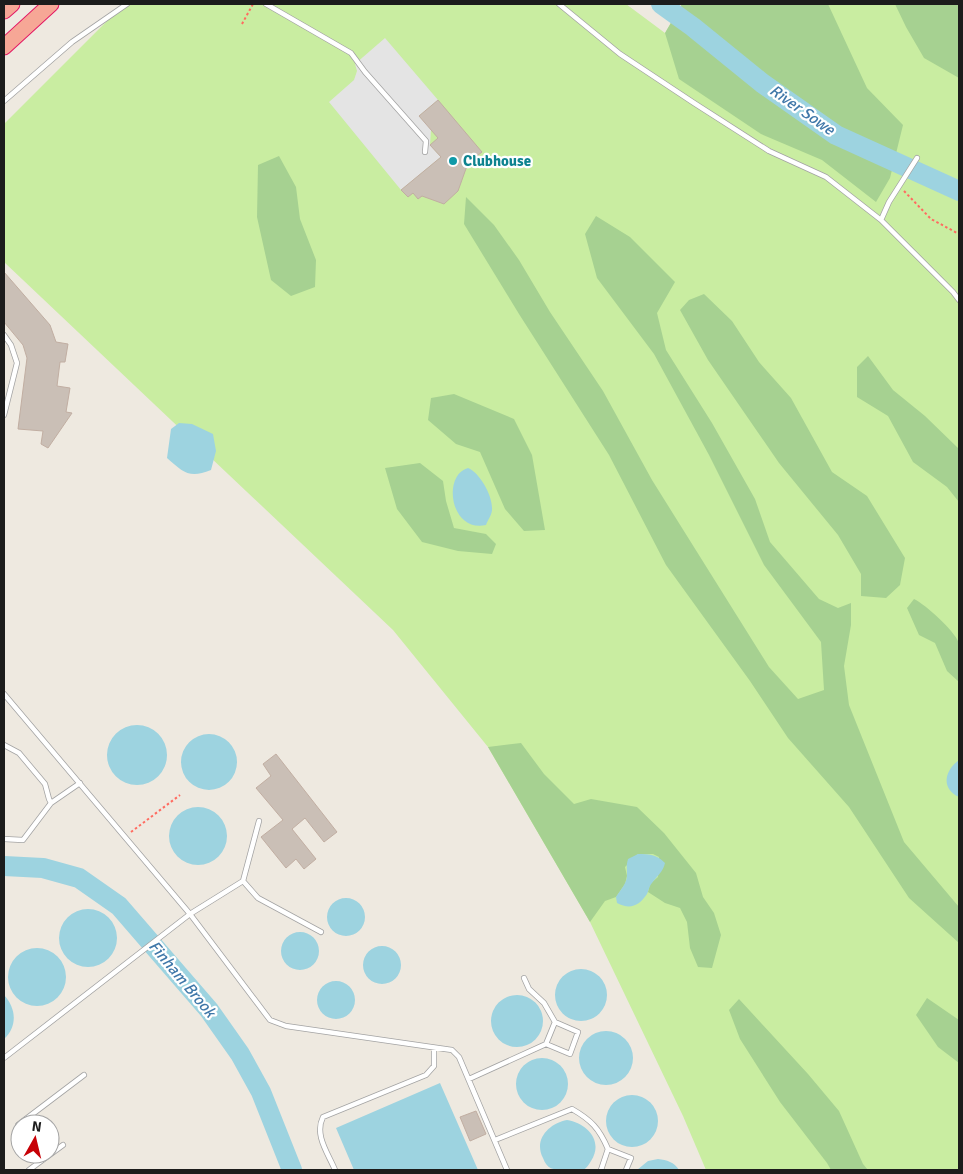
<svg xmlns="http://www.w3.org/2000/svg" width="963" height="1174" viewBox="0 0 963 1174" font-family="Signika,sans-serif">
<rect width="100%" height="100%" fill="#eee9e0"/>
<path fill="#c9eda1" d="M124,4H626L665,33L682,4H959V1170H706L683,1116L590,922L488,747L393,630L4,262V124Z"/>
<path fill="#a6d191" d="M682,4H828L867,88L903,125L890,178L876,202L822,160L761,134L679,79L665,33Z
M895,4H959V78L924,58L906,27Z
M279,156L296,187L300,219L316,260L315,287L291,296L271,280L257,217L258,165Z
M466,197L494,225L519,260L550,312L603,391L652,480L769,667L798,699L824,690L821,642L764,565L709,455L654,354L597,278L585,234L596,216L630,237L675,282L657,313L666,350L712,423L755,499L770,542L819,599L838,608L851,603V625L844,666L849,705L904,842L959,907V943L909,898L849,807L788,738L750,681L666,565L609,455L519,314L464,224Z
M704,294L732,321L759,362L791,398L832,472L867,496L905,558L900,585L886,598L861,596V574L838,535L779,463L708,360L680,310L689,300Z
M868,356L893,390L925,416L959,449V502L947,487L913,462L888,416L857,397V367Z
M454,394L514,419L532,455L545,530L524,531L505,509L480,452L456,444L428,420L431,398Z
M420,463L443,481L446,501L454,528L486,534L496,544L492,554L458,551L422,542L397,509L385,468Z
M914,599C926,605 954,630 959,643C962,652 959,672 959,682L947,671L935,643L919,635L907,608Z
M521,743L544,774L574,804L591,799L637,807L664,833L696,873L703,897L714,913L721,935L712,968L698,967L690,948L687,922L680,908L665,903L648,892L650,884L658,877L659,857L653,854H638L625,867L627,876L625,884L616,897L605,901L590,922L488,747Z
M927,998L959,1020V1063L938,1047L916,1015Z
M739,999L808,1074L839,1111L863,1164L868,1170H831L827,1163L780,1102L740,1039L729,1010Z"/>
<path fill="#e4e4e4" d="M385,38L438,100L419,116L431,129L430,145L441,157L401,190L329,102L354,80L357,71L355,64Z"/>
<path fill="#9dd3e0" d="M179,423L192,424L213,434L216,451L211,470C189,479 183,472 167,458L171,429Z
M468,468C480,473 493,496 492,510C492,514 488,520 486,525C450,533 442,475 468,468Z
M107 755a30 30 0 1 1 60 0a30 30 0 1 1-60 0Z
M181 762a28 28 0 1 1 56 0a28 28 0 1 1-56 0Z
M959,760V797C941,789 944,771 959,760Z
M169 836a29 29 0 1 1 58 0a29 29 0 1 1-58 0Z
M638,854C649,854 656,854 665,863C663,872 657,876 652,883C649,886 649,890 647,894C639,906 630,910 617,903L616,897C620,890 627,884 627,875C627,868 626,866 628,859Z
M327 917a19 19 0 1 1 38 0a19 19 0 1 1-38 0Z
M59 938a29 29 0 1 1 58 0a29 29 0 1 1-58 0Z
M281 951a19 19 0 1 1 38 0a19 19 0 1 1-38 0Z
M363 965a19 19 0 1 1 38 0a19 19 0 1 1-38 0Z
M8 977a29 29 0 1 1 58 0a29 29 0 1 1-58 0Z
M555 995a26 26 0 1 1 52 0a26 26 0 1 1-52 0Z
M317 1000a19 19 0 1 1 38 0a19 19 0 1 1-38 0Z
M491 1021a26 26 0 1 1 52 0a26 26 0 1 1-52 0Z
M4,995C16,1008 18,1026 4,1039Z
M579 1058a27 27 0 1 1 54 0a27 27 0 1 1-54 0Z
M516 1084a26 26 0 1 1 52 0a26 26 0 1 1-52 0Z
M440,1083L478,1170H354L336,1128Z
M606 1121a26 26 0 1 1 52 0a26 26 0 1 1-52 0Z
M567,1120C587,1123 604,1141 591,1161C589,1164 587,1168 583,1170C578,1172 570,1170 564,1170C553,1170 547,1169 543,1158C533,1139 550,1123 567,1120Z
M658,1159C667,1160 674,1162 679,1170H637L648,1161Z"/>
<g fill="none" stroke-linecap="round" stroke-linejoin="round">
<path stroke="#9dd3e0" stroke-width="20" d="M661,4L693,27L762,83L836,135L959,191
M4,866L43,868L79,878L119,906L209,1010L240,1054L261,1092L292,1170"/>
</g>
<path fill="#cabfb6" stroke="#c1aea2" d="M438,100L482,152L468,163L458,191L444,204L422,196L418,199L413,193L408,197L401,190L441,157L430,145L438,138L419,116Z
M4,272L50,325L56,342L68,344L65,362H60L57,386L70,388L66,412L72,413L48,448L41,444L43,431L18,429L27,358L23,345L4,322Z
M276,754L337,832L324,842L305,818L292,829L316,859L304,869L296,859L286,868L261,837L283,820L256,788L271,776L263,764Z
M476,1111L486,1134L470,1141L460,1117Z"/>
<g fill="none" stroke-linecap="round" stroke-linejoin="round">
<g stroke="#a3a3a3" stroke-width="6">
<path id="service" d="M266,4L351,53L365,72L426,141L425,152
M559,4L620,54L694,103L769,151L826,177L881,220L953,292L959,300
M4,101L72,42L127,4
M881,220L889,202L917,158
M4,335L11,345L17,363L4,415
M4,694L190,914L270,1020L286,1026L452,1050L459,1057L507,1170
M4,745L19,753L45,784L49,799L51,803
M4,839L23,840L51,803L80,783
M243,881L258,898L321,932
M524,978L529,989L544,1003L555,1022
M555,1022L578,1032L570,1054L546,1044Z
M4,1058L190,914L243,881L259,821
M469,1079L546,1044
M495,1140L572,1109C591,1120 599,1128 608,1149L601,1170
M20,1141L17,1137L18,1125L84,1075
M608,1149L631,1158L626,1170
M37,1164L63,1145
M29,1170L37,1164L30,1154
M335,1170C328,1153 314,1135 323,1117L426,1075L434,1066V1048"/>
</g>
<g stroke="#e31663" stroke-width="17">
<path id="trunk" d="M4,11L12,4
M4,47L51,4"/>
</g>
<path stroke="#ff6b60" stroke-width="2" stroke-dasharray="2.5 2.5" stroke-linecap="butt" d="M242,24L253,4
M904,191L931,219L959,234
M131,832L180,795"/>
<use href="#service" stroke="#fff" stroke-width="4.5"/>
<use href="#trunk" stroke="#f6a796" stroke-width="15"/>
</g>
<circle fill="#0f9aa8" stroke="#fff" stroke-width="2" cx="453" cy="161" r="5"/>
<g text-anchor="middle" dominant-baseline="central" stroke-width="4.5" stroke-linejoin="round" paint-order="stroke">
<g font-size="15" font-weight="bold" fill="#0d838f" stroke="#fff" text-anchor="start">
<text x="463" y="161">Clubhouse</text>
</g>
<g font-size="16" font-style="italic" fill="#4078a9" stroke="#fff">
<text transform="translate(802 110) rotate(35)">River Sowe</text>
<text transform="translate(182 979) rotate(50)">Finham Brook</text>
</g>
</g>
<rect width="963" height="1174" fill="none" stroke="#1c1c1c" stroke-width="10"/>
<g transform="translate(35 1139) rotate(8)"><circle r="24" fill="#ffffff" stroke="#a4a4a4"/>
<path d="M0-4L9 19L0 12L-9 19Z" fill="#c70006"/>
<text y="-8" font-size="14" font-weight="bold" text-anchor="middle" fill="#1c1c1c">N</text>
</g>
</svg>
